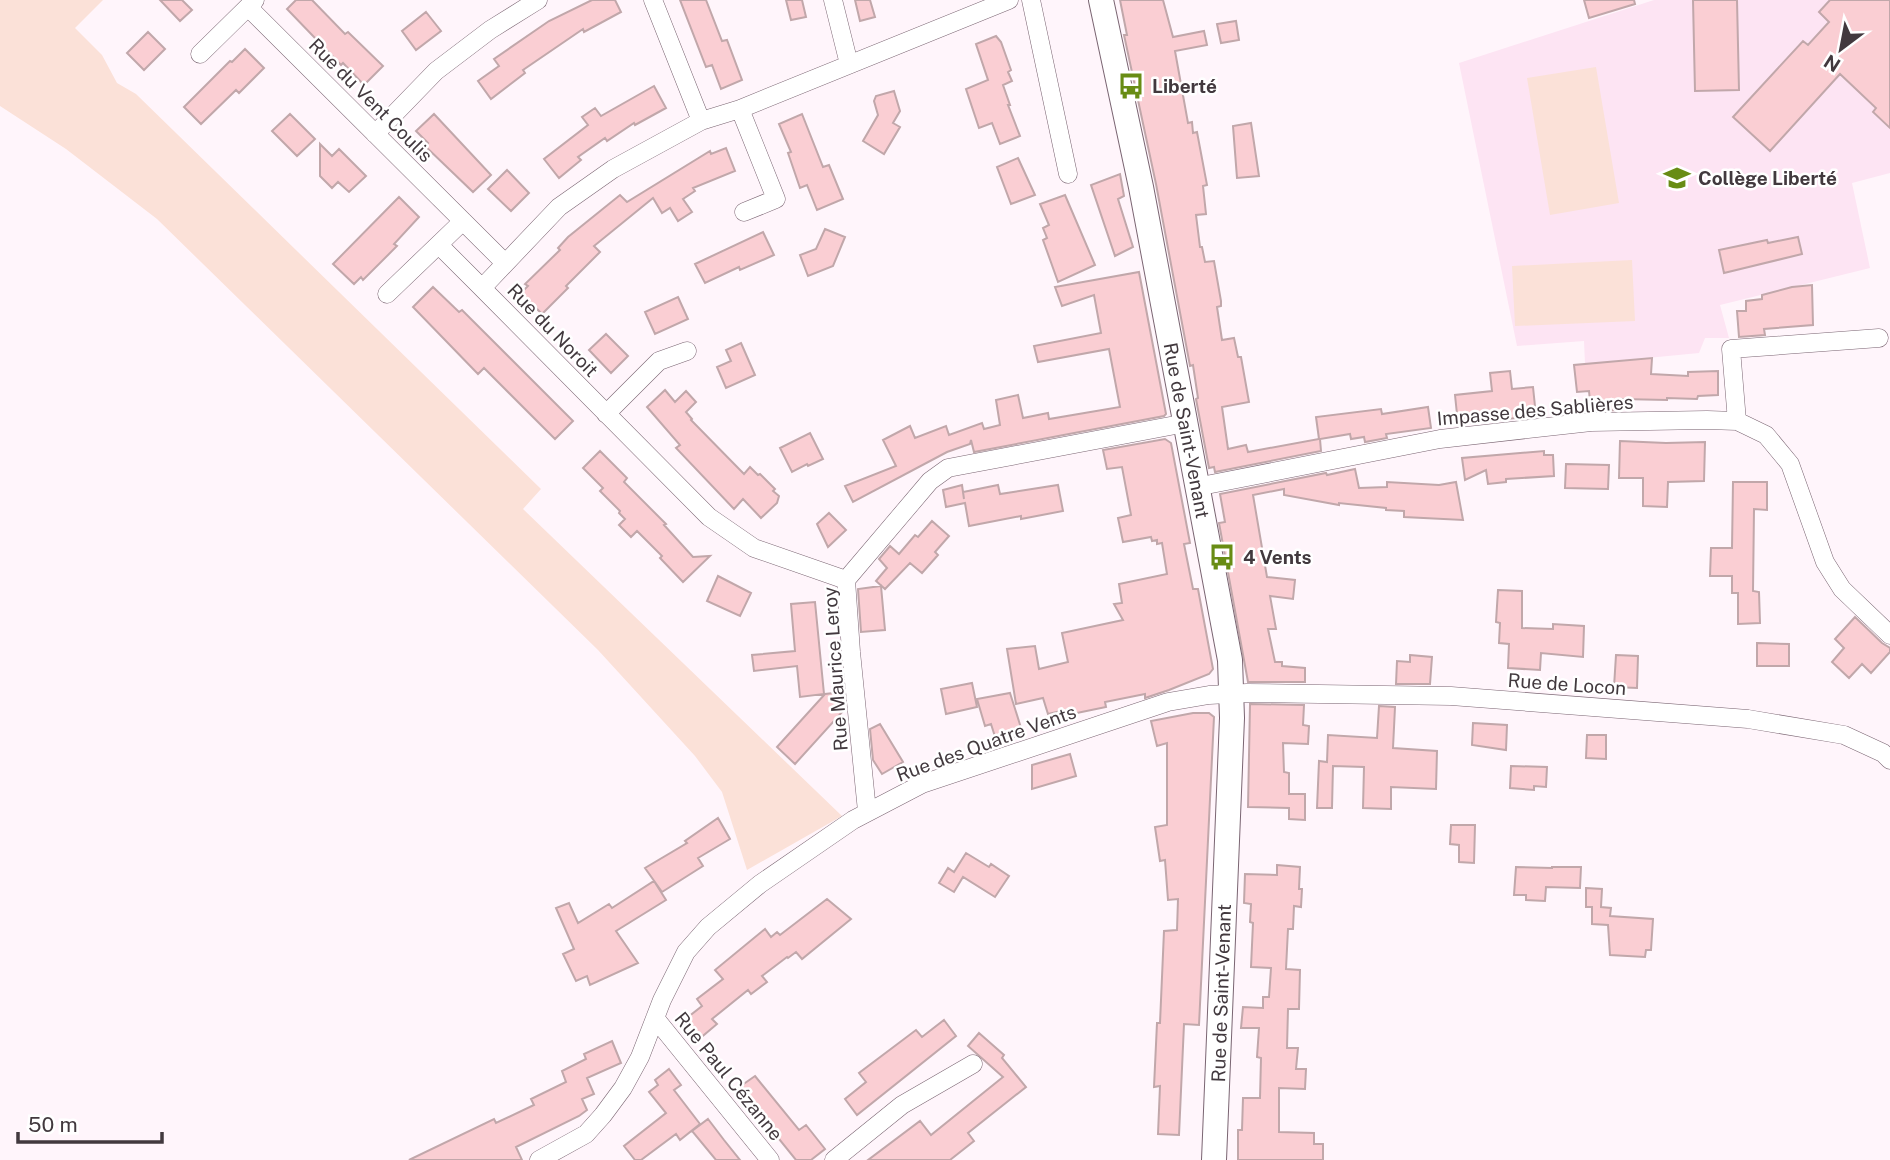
<svg xmlns="http://www.w3.org/2000/svg" width="1890" height="1160" viewBox="0 0 1890 1160" font-family="'Public Sans',sans-serif">
<rect width="100%" height="100%" fill="#fff5fb"/>
<path fill="#fde4f3" d="M1654,0H1890V173L1852,183L1870,268L1720,305L1729,338H1705L1699,353L1585,364L1584,341L1517,346L1459,63Z"/>
<path fill="#fbe1d8" d="M0,0H103L75,28L102,55L117,83L136,94L541,489L523,509L842,816L747,870L722,792L695,756L598,650L157,219L66,149L0,106Z
M1596,67L1619,203L1550,215L1527,78Z
M1632,260L1635,321L1515,326L1512,266Z"/>
<path fill="#faced3" stroke="#c1a7aa" stroke-width="2" d="M160,0H182L192,10L180,21Z
M296,0H312L345,34L348,32L383,66L364,85L343,63L341,65L287,9Z
M592,0H615L621,12L584,32L583,29L523,70L525,73L491,99L478,81L499,66L494,59L549,21Z
M680,0H706L722,41L727,40L742,80L721,89L712,65L706,67Z
M786,0H802L806,17L791,20Z
M855,0H870L875,17L860,21Z
M1120,0H1163L1173,37L1204,31L1207,45L1175,51L1188,123L1192,122L1193,133L1197,132L1207,185L1203,186L1206,214L1196,215L1200,247H1202L1205,262L1214,261L1221,301V306L1217,307L1222,340L1234,338L1238,357H1241L1249,402L1222,407L1228,449L1246,445L1248,452L1319,439L1316,417L1381,409L1382,414L1428,407L1431,428L1386,434L1387,438L1365,442L1364,437L1351,439L1350,434L1320,439L1321,451L1215,472L1214,467L1209,468L1196,399L1198,398L1193,365L1190,366L1156,184L1124,35H1127Z
M1584,0H1634L1635,4L1589,18Z
M1693,0H1737L1739,90L1695,91Z
M1830,0H1890V128L1873,112L1876,108L1840,74L1770,151L1733,117L1803,41L1808,45L1829,22L1819,12Z
M426,12L441,31L416,50L402,31Z
M1236,21L1239,40L1221,43L1217,24Z
M148,32L165,49L144,70L127,53Z
M996,36L1001,42L1011,70L1008,72L1012,81L1003,85L1010,105H1008L1020,136L1000,144L992,123L979,128L966,89L988,80L976,44Z
M245,49L264,68L239,93L236,90L201,124L184,107L230,61L232,62Z
M654,86L666,108L635,125L634,123L607,141L605,138L578,157L581,160L559,178L544,159L588,125L582,117L595,108L601,116Z
M894,91L900,111L893,123L900,127L884,154L863,141L878,115L874,101L876,96Z
M290,114L315,139L297,156L272,131Z
M434,114L491,175L473,192L425,146L428,143L416,131Z
M802,114L823,167L829,165L843,199L817,210L807,185L800,188L788,153L791,152L779,124Z
M1251,123L1259,176L1237,178L1233,126Z
M320,144L332,156L339,149L366,176L349,192L338,182L332,188L320,176Z
M726,148L735,171L693,188L695,191L683,199L692,212L678,221L670,208L662,213L653,198L594,246L600,252L566,286L568,288L542,314L521,293L528,286L525,284L560,250L558,248L568,237L620,195L627,202L710,151L711,154Z
M1018,158L1035,195L1011,204L997,167Z
M507,170L529,193L511,211L488,189Z
M1120,174L1124,196L1118,199L1133,247L1115,256L1091,185Z
M1065,195L1095,265L1058,282L1043,240L1047,238L1043,228L1049,225L1040,204Z
M399,197L419,217L394,244L397,246L363,280L361,277L354,284L333,264Z
M825,229L845,237L833,266L808,276L800,255L816,249Z
M763,232L774,255L740,270L739,267L705,283L695,264Z
M1798,237L1802,254L1724,273L1719,250L1767,240L1768,243Z
M1139,272L1166,414L1164,416L974,452L971,440L970,444L947,452L853,502L845,486L896,466L883,440L910,426L915,438L946,426L949,435L982,423L984,429L1000,425L996,400L1018,395L1023,418L1048,413L1049,419L1120,407L1109,349L1038,362L1034,346L1101,333L1094,295L1062,306L1055,287Z
M1812,285L1813,325L1764,329L1765,335L1739,337L1737,311H1746V301L1762,299V295L1792,287Z
M433,287L459,312L462,310L573,421L555,439L484,368L478,374L413,307Z
M678,297L688,319L655,334L645,312Z
M606,334L628,356L611,373L589,350Z
M741,343L755,375L726,388L717,367L731,361L726,350Z
M1652,358L1651,374L1688,376V372L1718,371V395L1698,396L1697,399L1667,398V400L1621,399L1622,410L1591,411L1589,391L1577,392L1574,365Z
M1510,371L1512,389L1533,387L1536,416L1458,424L1455,395L1492,391L1490,373Z
M665,390L675,402L686,391L696,402L686,412L692,419L691,420L744,474L750,467L758,475L760,474L775,489L773,491L779,496L777,503L761,518L743,499L734,509L676,448L680,445L647,407Z
M810,433L823,459L808,466L807,464L792,472L780,448Z
M1165,439L1171,443L1190,543L1184,544L1193,589H1198L1213,669L1209,674L1169,690L1145,698V694L1105,702L1106,707L1067,715L1066,710L1048,714L1043,698L1016,704L1007,649L1035,646L1039,669L1068,662L1062,633L1123,620L1114,604L1122,603L1119,584L1167,574L1162,543L1157,544V540L1152,541L1151,537L1123,542L1118,518L1131,515L1122,467L1107,469L1103,450Z
M1620,441L1666,443L1705,442L1704,481L1668,482L1667,507L1643,506V478H1619Z
M600,451L627,478L624,482L666,524L664,525L693,557L710,556L683,582L660,558L662,556L637,531L631,537L619,525L625,519L619,513L620,511L600,491L603,488L583,468Z
M1544,451V455H1553L1554,476L1506,479V482L1488,484L1486,470L1465,480L1462,458Z
M1566,464L1609,465L1608,489L1565,488Z
M1355,469L1359,488L1387,487V482L1439,485L1456,482L1463,520L1404,517V511L1386,510V508L1339,503V505L1284,495V489L1253,495L1267,577L1295,580L1293,599L1270,596L1276,629H1268L1275,662H1282V666L1305,668V682H1248L1219,523L1225,522L1220,494L1326,473L1327,475Z
M1733,482H1767V510L1754,509L1753,591L1759,592L1760,623L1738,624V593H1732V576H1710L1711,548H1732Z
M962,485L964,499L963,492L998,485L1000,494L1058,485L1063,511L1021,519V516L969,526L965,503L946,507L943,490Z
M829,513L846,530L828,547L817,524Z
M932,521L949,536L935,552L938,555L922,573L910,563L885,589L876,581L887,568L879,559L890,546L899,554L915,535L918,537Z
M718,576L751,593L740,616L707,601Z
M881,586L885,630L861,632L858,589Z
M1498,590L1522,591V628L1553,629V624L1584,626L1583,657L1541,653L1540,670L1508,668L1509,644L1499,643L1500,623L1496,622Z
M815,602L824,694L800,697L797,666L754,671L752,655L795,651L791,604Z
M1855,617L1882,643L1890,648V652L1871,673L1862,664L1849,678L1832,662L1844,648L1835,639Z
M1757,643L1789,644V666H1757Z
M1410,655L1432,657L1430,684H1396L1397,661L1410,662Z
M1616,655L1638,656L1637,688L1614,687Z
M972,683L977,707L946,714L941,689Z
M842,692L844,710L795,764L777,747L825,694Z
M1010,693L1023,734L997,743L991,724L985,726L977,699Z
M1250,704L1304,705L1303,725L1309,726L1308,744L1283,743L1284,772L1289,773V794H1305V820L1289,819V808L1248,807Z
M1379,706L1395,707L1393,748L1437,751L1436,789L1391,787V809L1363,808L1364,767L1333,766L1332,808H1317L1319,761L1327,762L1328,735L1377,738Z
M1193,713H1209L1214,717L1199,1025L1184,1024L1179,1135L1158,1134L1160,1086L1154,1087L1157,1023H1160L1164,931L1177,930L1178,899L1168,900L1165,860L1160,861L1155,827L1167,825V743L1157,746L1151,721Z
M1473,723L1507,725L1506,750L1472,745Z
M880,724L903,762L882,774L873,760L870,729Z
M1587,735H1606V759L1586,758Z
M1070,754L1076,776L1032,789V765Z
M1511,766L1547,767L1546,787L1534,786V790L1510,788Z
M718,818L730,839L698,858L703,866L662,892L645,868L687,843L685,841Z
M1451,825H1475L1474,863L1459,862V845L1450,844Z
M966,853L989,867L991,864L1009,876L995,897L963,877L954,892L939,883L948,868L954,872Z
M1277,865L1300,867L1299,889H1302L1301,907L1294,906L1293,929H1288L1286,969L1300,970L1299,1009H1288L1287,1048H1298L1296,1069H1306L1305,1089L1279,1088V1132L1314,1133V1144H1323V1160H1238V1130H1242L1243,1098H1260L1261,1058L1257,1057L1259,1028H1241L1243,1007L1263,1008V997H1269L1271,968L1251,967L1253,923L1250,922L1251,904L1244,903L1245,874L1277,875Z
M1516,867L1552,868V867H1581L1580,888L1546,887L1545,901L1526,900V895H1514Z
M654,881L666,900L616,931L638,963L590,985L587,976L576,981L563,954L574,949L556,908L569,903L578,923L609,904L612,908Z
M1586,888L1602,889L1601,907L1611,908L1610,916L1653,919L1651,950H1646L1645,957L1610,955L1608,925L1592,924V907H1586Z
M827,899L851,919L802,959L796,952L788,958L787,957L762,976L767,982L751,994L748,990L712,1019L717,1024L698,1040L683,1021L702,1006L697,999L723,979L715,970L765,929L771,937L777,932L780,935Z
M944,1020L956,1036L857,1115L845,1099L866,1082L859,1073L916,1030L922,1037Z
M979,1033L1004,1055L1002,1058L1026,1087L968,1133L974,1141L950,1160H868L920,1121L931,1135L1003,1077L968,1046Z
M612,1041L621,1063L587,1078L594,1094L582,1099L587,1110L579,1116L516,1147L522,1160H409L494,1119L496,1123L534,1105L531,1099L566,1082L562,1071L586,1059L584,1054Z
M669,1069L681,1085L674,1090L700,1124L680,1140L676,1134L641,1160H635L624,1146L666,1113L649,1092L658,1085L655,1080Z
M755,1076L799,1130L806,1125L825,1149L811,1160H796L738,1088Z
M708,1119L724,1140L740,1160H716L692,1131Z"/>
<g fill="none" stroke-linecap="round" stroke-linejoin="round">
<g stroke="#7a6572" stroke-width="19">
<path id="minor" d="M653,0L701,121
M833,0L849,64
M1031,0L1068,174
M249,8L505,263
M200,54L255,0
M740,109L776,199L744,212
M375,134L436,71L490,30L538,0
M439,245L482,288
M387,294L463,221
M606,414L659,361L687,351
M1737,421L1731,349L1879,338
M1196,487L1440,439L1591,422L1707,420L1737,421L1766,435L1790,464L1825,562L1842,589L1890,635
M846,580L754,548L709,517L482,288L559,207L613,169L701,121L740,109L1009,0
M867,811L851,652L846,580L930,481L948,468L1186,423
M655,1018L770,1160
M539,1160L586,1134L603,1115L623,1088L640,1057L662,1000L686,952L708,927L760,884L853,820L922,784L1168,702L1209,695L1247,693L1451,696L1748,719L1844,735L1883,753L1890,760
M834,1160L902,1105L973,1064"/>
</g>
<g stroke="#7a6572" stroke-width="26">
<g id="secondary">
<path id="s1" d="M1101,0L1141,187L1230,660L1232,718L1214,1160"/>
</g>
</g>
<use href="#minor" stroke="#fff" stroke-width="18"/>
<use href="#secondary" stroke="#fff" stroke-width="24"/>
</g>
<defs>
<g id="bus-bare" transform="scale(2.1)"><path d="M-5-6H5V4H4V6H2V4H-2V6H-4V4H-5ZM-3.5-4V0h7V-4ZM-3.5 1.2v1.5H-2V1.2ZM2 1.2v1.5H3.5V1.2Z" fill="#688c14" stroke="#fff" stroke-width="2.5" paint-order="stroke"/></g>
<g id="school-bare" transform="scale(2.1)"><path d="M0-5L7-2L0 1L-7-2ZM-4 1L0 2.5L4 1V4Q0 6-4 4Z" fill="#688c14" stroke="#fff" stroke-width="2.5" paint-order="stroke"/></g>
</defs>
<g fill-rule="evenodd">
<use href="#bus-bare" x="1131" y="86"/>
<use href="#school-bare" x="1677" y="178"/>
<use href="#bus-bare" x="1222" y="557"/>
</g>
<g text-anchor="middle" dominant-baseline="central" stroke-width="5" stroke-linejoin="round" paint-order="stroke">
<g font-size="19" font-weight="bold" fill="#42393e" stroke="#fff" text-anchor="start">
<text x="1152" y="86">Liberté</text>
<text x="1698" y="178">Collège Liberté</text>
<text x="1243" y="557">4 Vents</text>
</g>
<g font-size="19" fill="#42393e" stroke="#fff">
<text transform="translate(371 100) rotate(45)">Rue du Vent Coulis</text>
<text transform="translate(553 330) rotate(46)">Rue du Noroit</text>
<text transform="translate(1535 410) rotate(-5)">Impasse des Sablières</text>
<text stroke="none"><textPath href="#s1" startOffset="439">Rue de Saint-Venant</textPath></text>
<text transform="translate(835 669) rotate(-94)">Rue Maurice Leroy</text>
<text transform="translate(1567 684) rotate(4)">Rue de Locon</text>
<text transform="translate(986 743) rotate(-20)">Rue des Quatre Vents</text>
<text transform="translate(1221 993) rotate(-88)">Rue de Saint-Venant</text>
<text transform="translate(729 1076) rotate(51)">Rue Paul Cézanne</text>
</g>
</g>
<g transform="translate(1841 49) rotate(212)" stroke="#ffffff" stroke-width="5" paint-order="stroke">
<path d="M0-5L12 26L0 18L-12 26Z" fill="#42393e"/>
<text y="-10" font-size="19" font-weight="bold" text-anchor="middle" fill="#42393e">N</text>
</g>
<path d="M18 1132v10h144v-10" fill="none" stroke="#42393e" stroke-width="3.5"/>
<text x="28" y="1132" font-size="21" fill="#42393e" stroke="#ffffff" stroke-width="5" paint-order="stroke">50 m</text>
</svg>
